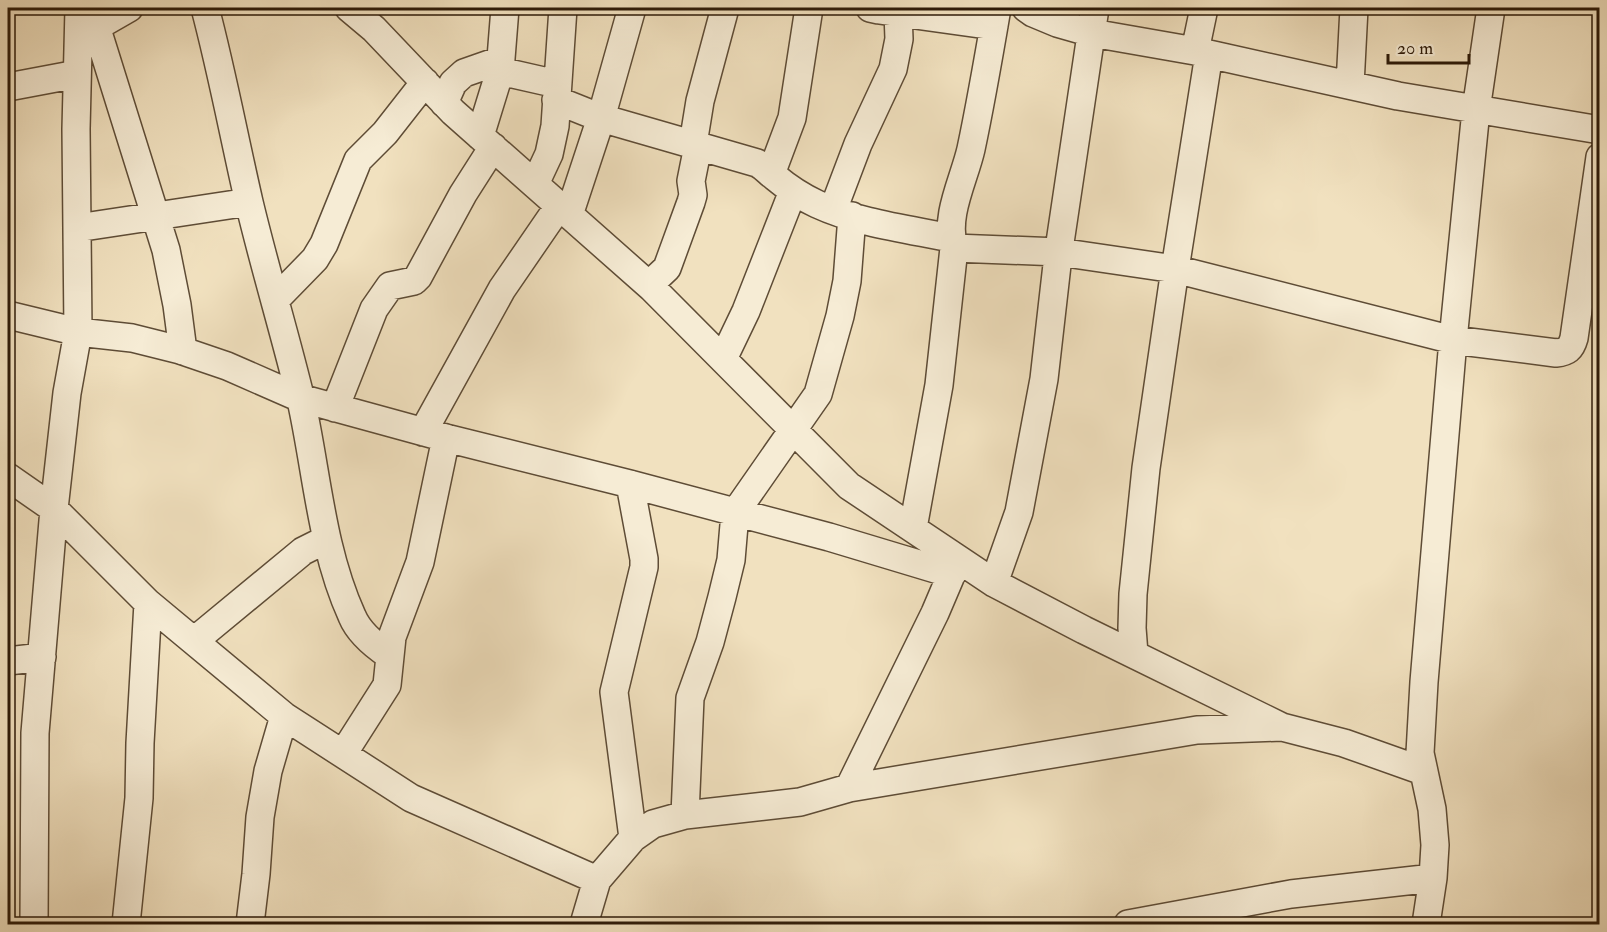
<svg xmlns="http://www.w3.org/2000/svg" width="1607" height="932" viewBox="0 0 1607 932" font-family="'IM FELL Double Pica',serif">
<rect width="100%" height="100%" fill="#f1e1bf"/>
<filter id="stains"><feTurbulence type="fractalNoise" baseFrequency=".00333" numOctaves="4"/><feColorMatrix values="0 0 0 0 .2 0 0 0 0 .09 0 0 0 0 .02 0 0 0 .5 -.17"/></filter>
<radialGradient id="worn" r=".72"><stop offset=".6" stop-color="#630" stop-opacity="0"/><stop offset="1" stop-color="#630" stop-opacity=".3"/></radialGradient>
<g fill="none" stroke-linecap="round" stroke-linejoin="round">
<g stroke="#5e4c36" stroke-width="30">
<path id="street" d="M205,8C222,72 234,137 249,202C265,269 285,334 301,400C317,472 321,548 352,616C359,633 374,645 389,655
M349,8L374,29L453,112L652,288L849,486L994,583L1084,630L1282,727
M870,8L879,10L994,26
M1026,8L1033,13L1057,23L1092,33L1195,51L1398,96L1600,130
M96,26L166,250L177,305L183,351
M82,35L129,8
M1195,51L1204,8
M500,71L557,84
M1350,85L1354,8
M8,87L77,74
M556,100L601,118L757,163C765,167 768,172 775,177C788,188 802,197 817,204C858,223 907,229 951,238
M444,103L453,83L464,73L501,60
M480,136L500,71L505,8
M693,144L700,101L725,8
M771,174L792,118L809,8
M535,184L549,154L555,126L563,8
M833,210L858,144L893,69L899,39L898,13
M569,215L601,118L632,8
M77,228L249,202
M954,248L1059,252L1175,269L1453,340L1556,353C1567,352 1571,349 1574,338L1600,157
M649,285L667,268L691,202L693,195L691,181L698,146
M275,300L315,259L324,244L358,160L385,133L425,82
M8,315L78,332L132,338L180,350L227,366L300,398L446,438L630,484L829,537L952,574
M723,359L746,311L793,191
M335,408L374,309L390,286L414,281L418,277L463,194L493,147
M423,432L502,289L559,206
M8,477L54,509L148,603L284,716L411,798L597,880
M630,484L644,559V567L614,692L633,838
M913,528L939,385L954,248C944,216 964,180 971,149C981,102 989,55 997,8
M994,583L1019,512L1044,379L1058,256L1095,8
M194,641L303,551L325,540
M1134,654L1132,628L1133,594L1146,468L1175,269L1209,54
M8,661L42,657
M343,754L387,685L392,637L420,562L446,438
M849,788L935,613L958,559
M685,815L690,698L710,642L722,597L731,560L735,513L818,394L840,316L847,281L852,216
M34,924L35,733L54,509L67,393L78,332L76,129L79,8
M126,924L139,798L140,743L148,603
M250,924L256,874L260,817L268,771L284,716
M584,924L597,880L633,838L653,824L685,815L800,802L849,788L1197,730L1282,727L1344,743L1423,771
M1128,924L1291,894L1433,878
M1426,924L1433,878L1435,845L1432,809L1420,753L1424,682L1453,340L1476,110L1491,8"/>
</g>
<use href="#street" stroke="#f6ecd5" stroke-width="27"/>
</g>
<rect width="1607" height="932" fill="none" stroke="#f1e1bf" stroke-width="30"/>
<rect x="9" y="9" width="1589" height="914" fill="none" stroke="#2d1a08" stroke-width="3"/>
<rect x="15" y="15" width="1577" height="902" fill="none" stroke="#2d1a08" stroke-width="1.5"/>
<path d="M1388 54v9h81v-9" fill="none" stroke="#2d1a08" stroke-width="3"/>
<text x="1397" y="54" font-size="18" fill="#2d1a08" stroke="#f6ecd5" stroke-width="4.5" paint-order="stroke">20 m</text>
<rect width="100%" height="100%" filter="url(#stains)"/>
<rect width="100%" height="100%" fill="url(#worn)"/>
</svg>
